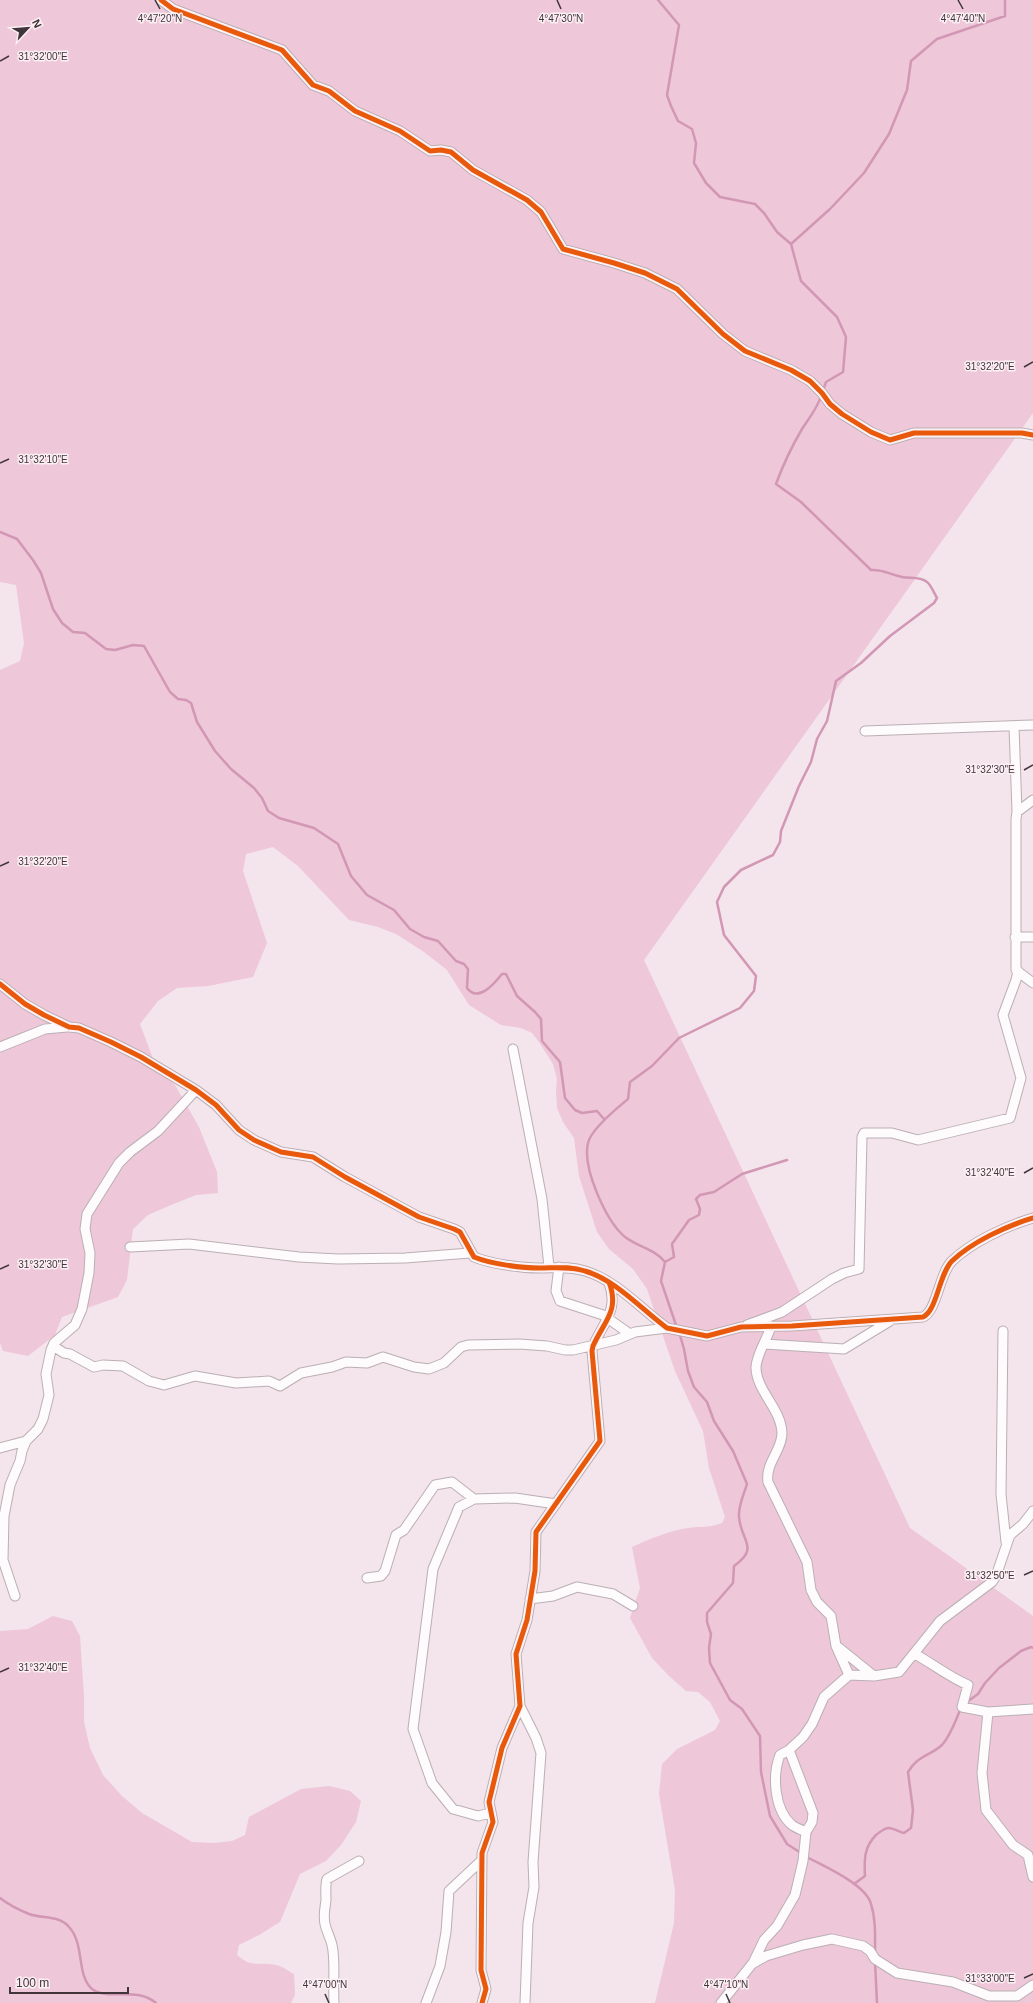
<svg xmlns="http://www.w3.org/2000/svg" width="1033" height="2003" viewBox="0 0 1033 2003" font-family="Helvetica,sans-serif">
<rect width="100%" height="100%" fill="#f4e4eb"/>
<path fill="#eec7d9" d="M0,0H1033V413L644,960L910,1528L1033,1616V2003H655L674,1923L675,1890L659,1794L662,1764L677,1749L715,1730L720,1721L710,1702L698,1692L686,1691L668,1675L652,1658L630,1618L640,1588L632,1547C650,1539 668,1531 688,1528C701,1526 709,1528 722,1523L725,1517L709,1468L703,1431L675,1371L647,1289L633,1269L609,1249L597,1232L579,1176L574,1138L563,1122L557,1108L556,1090L557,1079L553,1064L539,1042L532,1033L521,1028L501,1025L469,1005L447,970L424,952L396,934L378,927L349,920L298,866L273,847L246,854L243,871L267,943L253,977L208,986L177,988L158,1001L140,1024L156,1067L175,1085L199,1127L217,1172L218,1193L196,1195L171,1205L148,1215L133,1229L127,1280L118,1297L62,1317L55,1335L28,1356L3,1351L0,1343V670L20,661L24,643L16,585L0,582Z
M53,1616L72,1621L80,1636L84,1696V1722L90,1748L103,1775L122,1796L142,1813L192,1842L214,1843L232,1841L245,1835L249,1817L301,1789L329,1786L350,1791L361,1801L356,1822L341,1845L326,1861L300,1874L280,1922L259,1935L239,1945L237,1955C253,1969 259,1961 276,1965C282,1966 288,1971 294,1974L295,1995L291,2003H0V1631L28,1629Z"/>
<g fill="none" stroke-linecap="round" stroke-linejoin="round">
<path stroke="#d297b4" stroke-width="2.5" d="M658,0L679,25L667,95L671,106L678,121L692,129L696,143L694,163L706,183L720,197L755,204L764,213L777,232L791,244
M823,391L826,382L843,372L846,337L837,317L801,281L791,244L830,209L864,173L889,134L907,90L911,61L937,39L1005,16V0
M0,532L17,539L33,560L41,573L53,609L62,623L73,632L85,633L106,649L115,650L133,645L144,646L170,692L178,699L186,700L191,703L197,722L215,751L231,769L254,788L262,798L268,811L279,818L314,828L338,844L351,876L367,895L394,910L410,929L424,937L438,941L456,961L464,964L468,969L467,988C478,1003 494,984 502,974H506L517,996L535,1012L541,1019L542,1041L560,1062L565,1098L575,1110L582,1113L597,1111L604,1119
M665,1262L674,1257L672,1244L689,1220L699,1215L700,1209L696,1199L700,1195L714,1192L742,1174L787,1160
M677,1328L661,1281L665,1262C655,1249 638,1247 625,1237C606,1221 582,1168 588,1143C591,1129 617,1108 628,1099L630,1082L652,1066L679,1038L740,1008L754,991L756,976L724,935L717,902L724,887L741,870L773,855L780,842L781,831L799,786L811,762L817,739L827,721L836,681L861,663L890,636L934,603L937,598C934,593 931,585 927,582C919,576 910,579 902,577C890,575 884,569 871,570L801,502L776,484C783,465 792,446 802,429C809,418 817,409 821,396
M679,1332L684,1349L688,1371L694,1387L707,1402L714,1421L733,1451L747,1484C744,1494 738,1506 739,1517C741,1542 760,1547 734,1566L733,1583L707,1613V1622L711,1634L709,1648L710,1663L730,1700L742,1709L760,1736L761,1772L770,1816L787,1844L801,1853
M967,1702L978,1694L985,1683L999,1668L1021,1651L1031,1647L1033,1648
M805,1856C823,1866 866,1884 871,1904C876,1920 875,1937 875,1953
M854,1884L865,1876C864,1860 864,1847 876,1835C880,1832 884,1828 889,1828C893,1828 899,1832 904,1833L911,1828L913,1810L908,1772C918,1755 930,1756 942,1745C951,1735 956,1719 961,1708
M0,1898C9,1905 19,1910 29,1914C43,1919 59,1915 69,1927C85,1944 76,1975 92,1989C107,2001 136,1986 156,2003
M875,1962L877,2003"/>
<g stroke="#bbafb4" stroke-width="11">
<path id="minor" d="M161,0L173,9L282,50L313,85L329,91L355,111L400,131L430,151L441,150L451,152L473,170L527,200L541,212L563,249L614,263L645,273L677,289L723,334L745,351L791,370L810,381L822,393L830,404L842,414L871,432L890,440L914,433H1022L1033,435
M1014,726L1017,812
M865,731L1033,725
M1033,800L1017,812L1016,819V970L1033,983
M1015,937H1033
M0,984L25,1004L44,1015L69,1027L79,1028L111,1042L141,1057L196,1090L216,1105L239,1130L254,1140L281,1152L313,1157L345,1177L419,1217L454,1229L460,1232L474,1257C491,1264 521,1268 540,1268C555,1268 570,1266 585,1271C616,1280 641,1309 667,1328L707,1336L741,1327L792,1326L923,1317C937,1311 939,1274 952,1261C972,1242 1006,1226 1033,1218
M0,1047L45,1029L67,1027
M513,1049L542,1199L549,1267
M130,1247L189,1244L299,1257L338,1259L405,1258L470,1253
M559,1267L556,1291L560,1301L603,1315L630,1334
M747,1325L782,1312L832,1279L844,1273L859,1269L862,1137L864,1133H892L918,1140L1010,1118L1021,1078L1003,1015L1016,980L1018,971
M771,1326C767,1340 757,1353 756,1367C756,1391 781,1408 782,1433C782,1451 765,1463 768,1482L807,1562L811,1590L817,1602L831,1616L836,1646L849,1675
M1003,1331L1001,1494L1006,1542
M764,1344L844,1349L890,1321
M53,1346L64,1353L70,1354L94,1367L103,1365L123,1366L149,1381L164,1385L195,1376L236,1383L269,1381L280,1386L301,1373L332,1367L346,1362L367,1363L383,1357L414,1367L429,1369L444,1363L461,1347L468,1345L519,1344L547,1346L565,1350H573L616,1340L635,1332L667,1328
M0,1448L26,1441
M474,1499L459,1507L433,1569L413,1729L432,1783L453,1809L478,1816L491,1813
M367,1578L381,1576L385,1571L396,1535L404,1530L435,1485L452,1482L474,1499L515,1498L556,1504
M15,1596L3,1560L4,1516L10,1485L20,1461L22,1451L26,1441L38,1429L43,1419L49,1395L46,1374L51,1350L54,1343L75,1325L82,1309L89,1273L90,1253L85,1229L87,1214L119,1163L130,1152L158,1131L196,1090
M530,1599L553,1596L577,1587L613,1594L633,1606
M838,1647L874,1676
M915,1654C933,1664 949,1677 968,1685L962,1707L988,1712L982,1773L986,1810L1013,1845L1028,1855L1033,1877
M520,1706L536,1738L541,1753L533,1862L534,1887L528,1923L525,2003
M988,1712L1033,1709
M806,1832C802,1830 796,1828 792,1825C774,1810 772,1775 780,1755L789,1750L803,1737L812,1724L824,1697L849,1675L874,1676L899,1672L940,1621L992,1582L996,1576L1010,1535L1023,1524L1033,1511
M753,1963L764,1940L777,1926L795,1895L803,1861L806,1832L812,1822L813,1813L789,1750
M334,2003C333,1985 335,1968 333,1951C332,1939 327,1934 325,1924C323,1915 325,1909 326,1900C326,1893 325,1886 327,1879L359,1861
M426,2003L440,1966L446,1932L449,1891L482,1860
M482,2003L486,1989L481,1970L482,1853L493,1822L489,1802L502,1748L520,1706L516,1654L527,1620L535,1571L536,1532L600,1441L592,1351L593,1346C603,1323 619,1310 609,1283
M721,2003L752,1964L766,1956L803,1945L832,1939L863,1946L870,1951L875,1959L897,1973L953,1982L989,1996H1017L1033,1985"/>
</g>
<use href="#minor" stroke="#fdfbfc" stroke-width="9"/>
<g stroke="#fcf0f5" stroke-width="8">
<path id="cycleway" d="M161,0L173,9L282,50L313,85L329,91L355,111L400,131L430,151L441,150L451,152L473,170L527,200L541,212L563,249L614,263L645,273L677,289L723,334L745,351L791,370L810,381L822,393L830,404L842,414L871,432L890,440L914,433H1022L1033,435
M0,984L25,1004L44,1015L69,1027L79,1028L111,1042L141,1057L196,1090L216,1105L239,1130L254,1140L281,1152L313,1157L345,1177L419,1217L454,1229L460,1232L474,1257C491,1264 521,1268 540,1268C555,1268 570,1266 585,1271C616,1280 641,1309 667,1328L707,1336L741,1327L792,1326L923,1317C937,1311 939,1274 952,1261C972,1242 1006,1226 1033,1218
M482,2003L486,1989L481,1970L482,1853L493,1822L489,1802L502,1748L520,1706L516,1654L527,1620L535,1571L536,1532L600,1441L592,1351L593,1346C604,1321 620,1311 609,1282"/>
</g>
<use href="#cycleway" stroke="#e8590c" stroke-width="5"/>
</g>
<path fill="none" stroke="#41353a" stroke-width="1.5" d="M155,0L160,9M557,0L561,9M958,0L963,9M0,61L9,56M1024,367L1033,362M0,463L9,459M1024,770L1033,765M0,866L9,862M1024,1173L1033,1168M0,1269L9,1265M1024,1575L1033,1571M0,1672L9,1668M1024,1978L1033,1974M325,1994L329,2003M726,1994L730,2003"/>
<g font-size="10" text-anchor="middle" fill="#41353a" stroke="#fcf0f5" stroke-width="3" stroke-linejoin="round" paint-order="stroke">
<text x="561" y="22">4°47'30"N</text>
<text x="160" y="22">4°47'20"N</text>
<text x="963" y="22">4°47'40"N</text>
<text x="43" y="60">31°32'00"E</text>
<text x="990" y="370">31°32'20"E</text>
<text x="43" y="463">31°32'10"E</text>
<text x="990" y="773">31°32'30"E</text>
<text x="43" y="865">31°32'20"E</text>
<text x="990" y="1176">31°32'40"E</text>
<text x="43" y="1268">31°32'30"E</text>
<text x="990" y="1579">31°32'50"E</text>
<text x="43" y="1671">31°32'40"E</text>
<text x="990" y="1982">31°33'00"E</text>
<text x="325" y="1988">4°47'00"N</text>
<text x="726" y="1988">4°47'10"N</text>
</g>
<g transform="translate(28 28) rotate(64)" stroke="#fcf0f5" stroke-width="3" paint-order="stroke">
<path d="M0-3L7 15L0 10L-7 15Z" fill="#41353a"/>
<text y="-6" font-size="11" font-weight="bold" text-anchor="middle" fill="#41353a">N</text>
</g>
<path d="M10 1987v6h118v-6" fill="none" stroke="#41353a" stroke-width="2"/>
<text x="16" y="1987" font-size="12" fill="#41353a" stroke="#fcf0f5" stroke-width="3" paint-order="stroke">100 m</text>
</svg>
